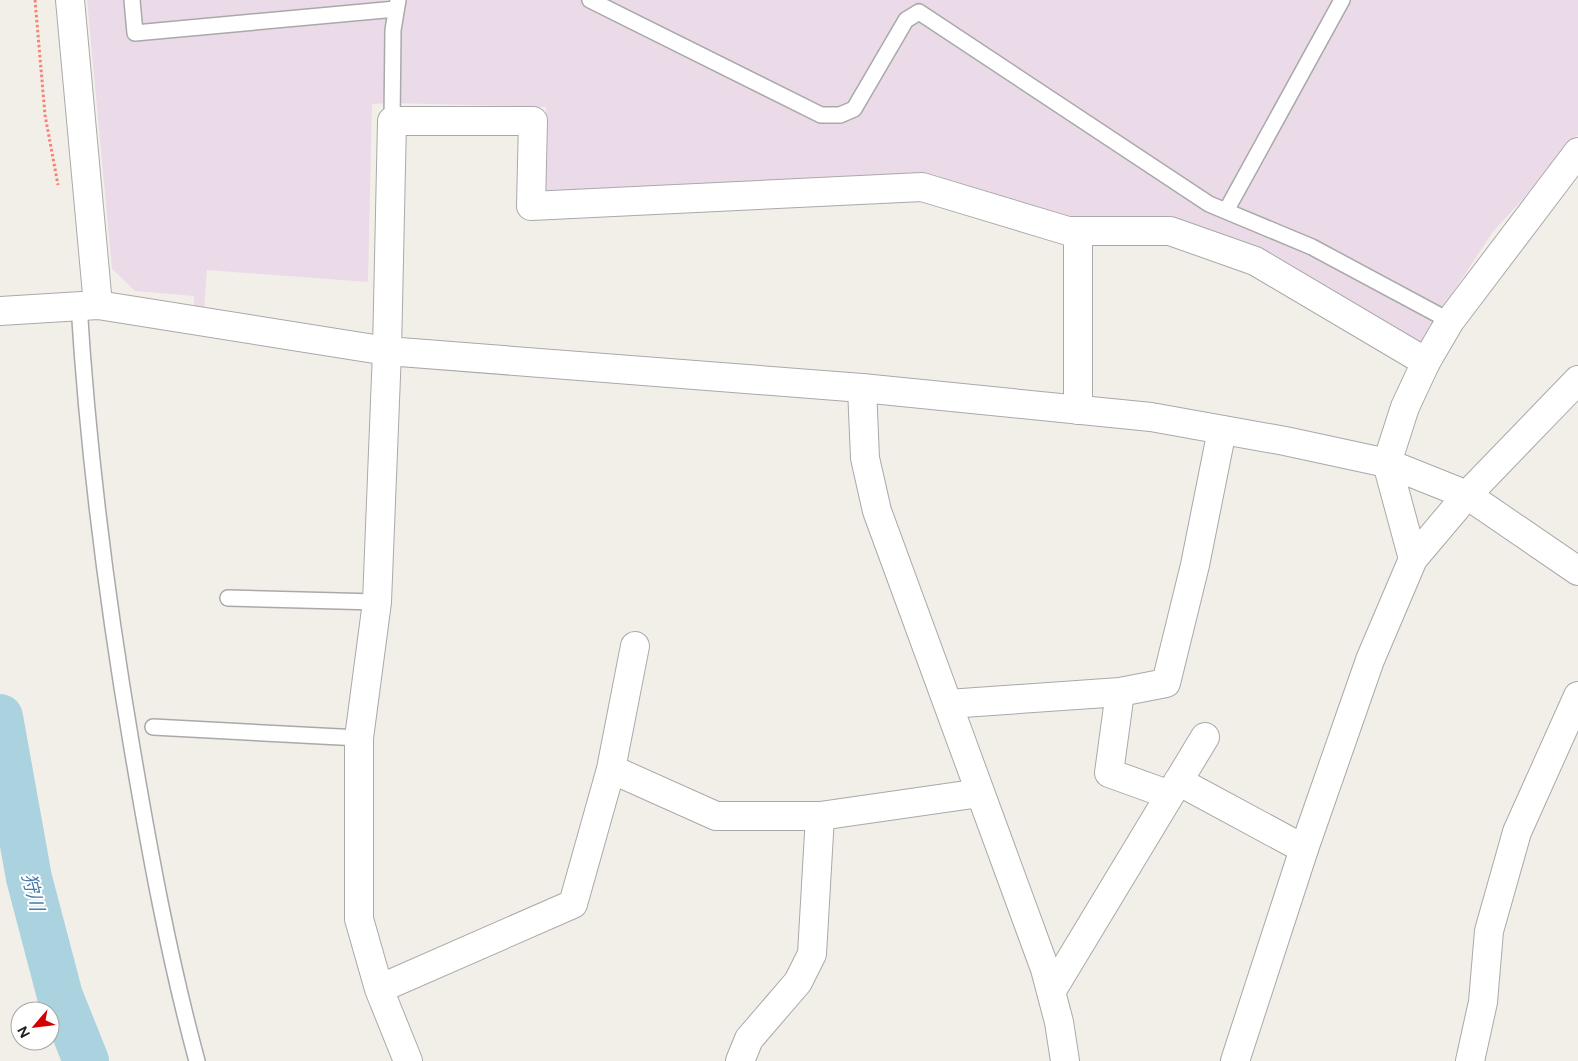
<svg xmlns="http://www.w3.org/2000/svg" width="1578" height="1061" viewBox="0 0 1578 1061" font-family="Figtree,'Noto Sans JP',sans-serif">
<rect width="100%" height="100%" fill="#f2efe9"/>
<path fill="#ebdbe8" d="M87,0H1578V135L1564,153L1492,233L1438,315L1423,344L1405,343L1249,249L1155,216L1082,220L919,174L551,195L545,190L541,180L546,107L392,103L372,104L368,282L207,270L204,309H194V296L135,291L112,269Z"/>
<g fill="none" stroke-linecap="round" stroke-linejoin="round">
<path stroke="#aad3df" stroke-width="46" d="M0,717L29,878L60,996L86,1061"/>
<g stroke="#a9a9a9" stroke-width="18">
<path id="service" d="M132,0L135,33L396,9
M590,0L821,115H840L854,109L906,20L919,12L1209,204L1312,247L1450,321
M392,121L393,30L398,0
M1226,211L1342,0
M79,305C88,454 107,601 132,748C150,854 169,958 197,1061
M228,598L377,602
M153,727L359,738"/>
</g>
<g stroke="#a9a9a9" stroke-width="30">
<path id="minor" d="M862,388L865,458L877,511L1045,969L1059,1022L1065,1061
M1078,410V231
M1467,495L1578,571
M948,704L1120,692
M611,769L716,816H820L980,793
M1178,781L1304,849
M1170,795L1109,773L1120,692L1166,683L1195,565L1222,430
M379,989L573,904L611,769L635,646
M1051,992L1205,737
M408,1061L379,989L359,919V738L377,602L387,351L392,121H533L531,206L922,187L1068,231H1170L1255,261L1426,362
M740,1061L749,1039L798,982L812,954L820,816
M1470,1061L1483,1002L1489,931L1517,832L1578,696"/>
</g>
<g stroke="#a9a9a9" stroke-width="30">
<path id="tertiary" d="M70,0L98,305
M0,311L98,305L387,351L862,388L1151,417L1285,441L1387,463L1467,495
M1413,559L1387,463L1405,407L1426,362L1450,321L1578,152
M1235,1061L1304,849L1370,660L1413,559L1467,495L1578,380"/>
</g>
<path stroke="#fa8072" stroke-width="3" stroke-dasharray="2.5 2.5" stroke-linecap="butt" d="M35,0L45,115L58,185"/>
<use href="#service" stroke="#fff" stroke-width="15"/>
<use href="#minor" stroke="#fff" stroke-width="28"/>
<use href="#tertiary" stroke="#fff" stroke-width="28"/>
</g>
<g text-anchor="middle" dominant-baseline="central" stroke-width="4" stroke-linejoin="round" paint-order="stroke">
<g font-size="19" font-style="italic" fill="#4a7aab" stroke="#fff">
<text transform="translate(33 892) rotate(76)">狩川</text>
</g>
</g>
<g transform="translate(35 1026) rotate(242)"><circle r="24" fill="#ffffff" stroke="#a7a7a7"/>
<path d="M0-4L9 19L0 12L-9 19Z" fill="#d40000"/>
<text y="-8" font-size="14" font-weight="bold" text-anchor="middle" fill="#222222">N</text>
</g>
</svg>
